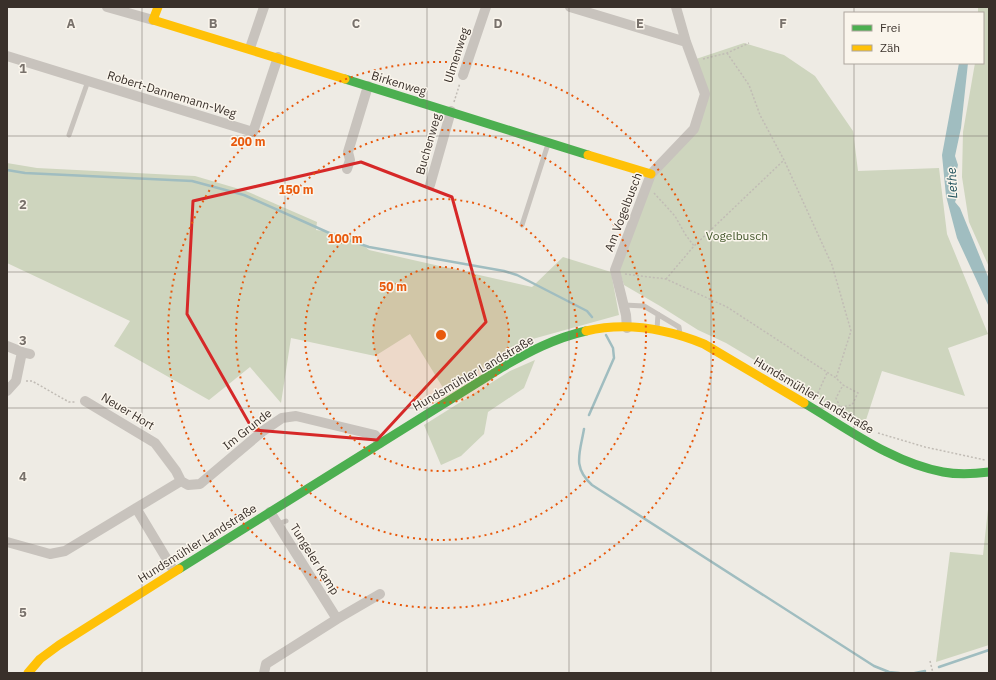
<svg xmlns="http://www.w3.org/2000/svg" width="996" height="680" viewBox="0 0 996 680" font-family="'IBM Plex Sans',sans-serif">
<rect width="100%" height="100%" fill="#eeebe4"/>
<path fill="#ced5be" d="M978,7H989V267L969,222L962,177L963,132L975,63H983V13H978Z
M744,43L784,55L815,76L853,131L858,171L939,168L947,234L988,334L948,348L965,396L882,371L864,426L726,343L698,330L660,306L624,285L619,270L650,178L696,130L708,96L696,59Z
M7,163L37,168L195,176L246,191L317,222L316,230L351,235L369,250L532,287L563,257L611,272L619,315L529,340L445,391L410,334L375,356L291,338L281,403L250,367L209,400L114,346L130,321L7,263Z
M535,360L524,388L488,412L484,434L461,456L441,465L424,425L510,371Z
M989,500V645L936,662L950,552L983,555Z"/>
<path fill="#a0bdc0" d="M959,63H968L961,128L955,156L958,165L955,177L958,195L955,202L960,208L989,279V307L957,238L946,196L942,155Z"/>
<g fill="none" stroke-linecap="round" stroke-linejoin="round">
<path stroke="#a0bdc0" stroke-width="2.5" d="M7,170L25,173L192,181L244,195L336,236L369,247L504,271L517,275L587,311L592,317
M589,415L614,358L613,348L606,335
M584,429C580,453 572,467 592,485L874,666L889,672L899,673
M939,667L989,650
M915,673L925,671"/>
<path stroke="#c1bcb5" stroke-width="1.5" stroke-dasharray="2 2" stroke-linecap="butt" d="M727,53L749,85L760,115L784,160L832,265L851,331L836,378
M703,59L727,53L749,43
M454,102L460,83
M654,193L675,216L685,234L694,246
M625,274L666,279L727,307L836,378L843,385
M666,279L694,246L784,160
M26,381H32L69,402H75
M816,397L827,373
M839,410L840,407L852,405L858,393L843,385L836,398L840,407
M878,433L925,447L985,460
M930,661L933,673"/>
<path stroke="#c8c3bd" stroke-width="5" d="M69,135L88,81
M522,225L548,144
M624,305L644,306L679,327L680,334
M657,329L658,314
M278,524L286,521"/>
<path stroke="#c8c3bd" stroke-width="10" d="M107,7L153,20
M570,7L686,42
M250,48L264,7
M7,56L253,132L278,57
M463,75L486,7
M347,169L350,160L348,152L368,86
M430,185L451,111
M627,328L626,315L615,270L651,174L694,129L705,94L686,42L676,7
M7,346L22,352L30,354
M7,391L16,381L22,352
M181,481L188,485L200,484L263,431L282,418L296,416L375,435L380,443
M136,508L174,571
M7,542L50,554L65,551L181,481L176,471L155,443L85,401
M337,619L380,594
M264,673L266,664L337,619L270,512"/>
<path stroke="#4caf50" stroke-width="9" d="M345,79L588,155
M804,403C848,429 893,463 943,472C959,475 974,474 989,472
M179,569L501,368C528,352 555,338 586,331"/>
<path stroke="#ffc107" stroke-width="9" d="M158,7L153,20L345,79
M588,155L651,174
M586,331C625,322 667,329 704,344L804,403
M28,673L40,659L59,645L179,569"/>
</g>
<path fill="none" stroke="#d62828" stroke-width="3" stroke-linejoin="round" d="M361,162L452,197L486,322L377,440L253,430L187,314L193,201Z"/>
<path fill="none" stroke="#78716b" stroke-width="1" stroke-opacity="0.55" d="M142,7V673M285,7V673M427,7V673M569,7V673M711,7V673M854,7V13M854,63V673M7,136H989M7,272H989M7,408H989M7,544H989"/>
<circle cx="441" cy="335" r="68" fill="#e8590c" fill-opacity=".12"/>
<g fill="none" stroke="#e8590c" stroke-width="2" stroke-dasharray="2 4">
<circle cx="441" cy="335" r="68"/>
<circle cx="441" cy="335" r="136"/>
<circle cx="441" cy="335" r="205"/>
<circle cx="441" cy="335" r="273"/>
</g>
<g text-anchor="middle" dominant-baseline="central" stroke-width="3" stroke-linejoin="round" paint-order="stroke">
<g font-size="12" fill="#39302a" stroke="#faf5ec">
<text transform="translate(456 55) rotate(-72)">Ulmenweg</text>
<text transform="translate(399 83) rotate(17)">Birkenweg</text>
<text transform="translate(172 94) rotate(17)">Robert-Dannemann-Weg</text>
<text transform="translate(428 144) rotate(-74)">Buchenweg</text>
<text transform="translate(623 212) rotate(-69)">Am Vogelbusch</text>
<text transform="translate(473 373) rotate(-30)">Hundsmühler Landstraße</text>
<text transform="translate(814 395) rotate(31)">Hundsmühler Landstraße</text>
<text transform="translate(128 411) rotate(31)">Neuer Hort</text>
<text transform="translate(247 429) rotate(-38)">Im Grunde</text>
<text transform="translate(197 543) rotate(-32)">Hundsmühler Landstraße</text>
<text transform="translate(315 559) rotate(58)">Tungeler Kamp</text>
</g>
<g font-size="12" fill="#44582d" stroke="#faf5ec">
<text x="737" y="235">Vogelbusch</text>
</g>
<g font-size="13" font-style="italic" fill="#1f515c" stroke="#faf5ec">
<text transform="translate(952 183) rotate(-93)">Lethe</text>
</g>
</g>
<g font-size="13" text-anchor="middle" font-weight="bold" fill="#78716b" stroke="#faf5ec" stroke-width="3" stroke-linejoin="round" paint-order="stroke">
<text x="71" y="28">A</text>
<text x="213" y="28">B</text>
<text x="356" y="28">C</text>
<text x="498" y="28">D</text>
<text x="640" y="28">E</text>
<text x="783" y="28">F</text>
<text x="23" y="73">1</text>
<text x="23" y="209">2</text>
<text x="23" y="345">3</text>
<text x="23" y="481">4</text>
<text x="23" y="617">5</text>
</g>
<circle cx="441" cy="335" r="6" fill="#e8590c" stroke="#faf5ec" stroke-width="2"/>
<g font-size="12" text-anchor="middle" font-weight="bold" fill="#e8590c" stroke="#faf5ec" stroke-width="3" stroke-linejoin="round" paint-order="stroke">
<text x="248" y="146">200 m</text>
<text x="296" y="194">150 m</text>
<text x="345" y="243">100 m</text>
<text x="393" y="291">50 m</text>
</g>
<rect width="996" height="680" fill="none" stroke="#39302a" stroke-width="16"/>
<rect x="844" y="12" width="140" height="52" fill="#faf5ec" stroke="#ada69e"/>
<rect x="852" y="25" width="20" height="6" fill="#4caf50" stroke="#ada69e"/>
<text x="880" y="32" font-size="12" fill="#39302a">Frei</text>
<rect x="852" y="45" width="20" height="6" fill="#ffc107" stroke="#ada69e"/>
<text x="880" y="52" font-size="12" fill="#39302a">Zäh</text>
</svg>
